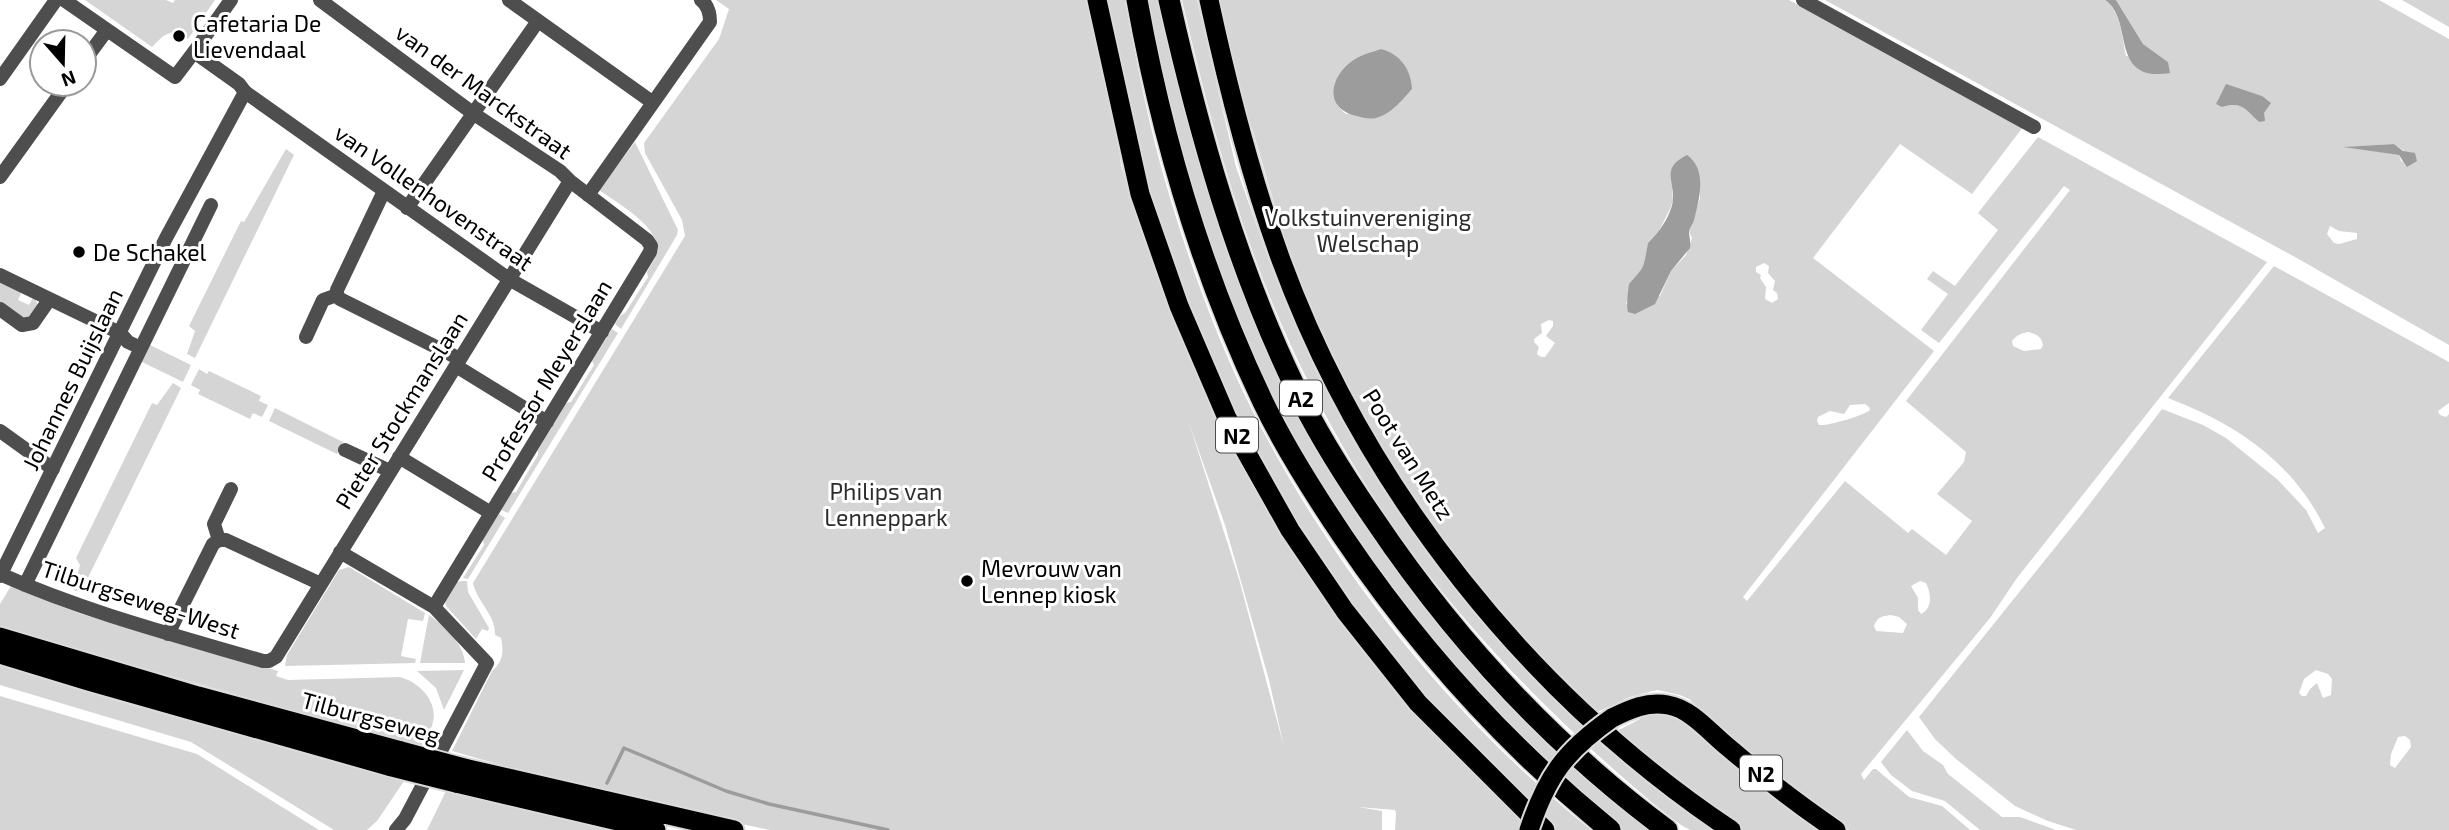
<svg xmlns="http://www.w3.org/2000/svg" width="2449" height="830" viewBox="0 0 2449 830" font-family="'Exo 2',sans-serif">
<rect width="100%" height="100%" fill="#fff"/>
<path fill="#d5d5d5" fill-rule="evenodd" d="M85,0H166L173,3L175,0H215L188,39L175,31L163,36L152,47Z
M716,0H1089L1115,121L1121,165L1147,249L1285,533L1537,830H1395L1396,814L1395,810L1358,807L1382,811V830H770L605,795L452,751L492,671C503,661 504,653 501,638L495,635C496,615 477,602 473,583L685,236L682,220L645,153L644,143L719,39L729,9ZM1189,423L1225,525L1269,680L1284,747L1239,579Z
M1104,0H1125C1137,64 1149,128 1168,191C1189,262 1218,342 1251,408C1331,567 1452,719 1591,830H1555L1517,794L1425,698L1351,607L1296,527L1233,416L1185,302L1148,197Z
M1146,0H1161L1186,103L1347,497L1398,572L1469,661L1547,740L1654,830H1623L1570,787L1456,673L1384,583L1332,507L1271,399L1222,287L1187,186Z
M1182,0H1197L1236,167L1271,266L1319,377L1376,478L1426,551L1496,638L1604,747L1712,830C1706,830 1697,830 1691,830C1677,827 1604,761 1589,747C1527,690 1469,628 1418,561C1355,478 1295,366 1259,269C1226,181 1203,91 1182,0Z
M1218,0H1789L2023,127L1972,194L1900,144L1813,258L1934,351L1743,597L1747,601L1845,481L1908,533L1912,529L1946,555L1972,521L1937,494L1964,462L1966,452L1906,401L2070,190L2064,186L1939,343L1921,330L1948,294L1927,279L1933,271L1955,286L1998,230L1978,213L2038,137L2267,262L2017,578L1990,618L1861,774L1864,780L1873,769H1876L1909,797L1942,806L1970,830H1849L1748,752L1689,699L1680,695L1657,690L1630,697L1595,713L1508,624L1439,540L1392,468L1337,373L1284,252L1278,217L1252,128L1238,95ZM1381,49C1402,55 1406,69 1412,89L1393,109L1346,114C1325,98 1335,72 1355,59C1363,54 1372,52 1381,49ZM1692,159L1700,181V198L1689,231L1692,238L1686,255L1671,271L1660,296L1626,304L1633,279C1646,270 1646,258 1648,243L1657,235L1670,209L1673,200L1672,191ZM1764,263L1769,266L1768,273L1775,281L1773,290L1777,293L1778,299L1772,303L1765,299L1766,287L1760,278L1761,275L1756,272V267ZM1549,320L1553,321V326L1546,336L1555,343L1545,357H1541L1537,354L1539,347L1534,342V339L1542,333L1541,324ZM2029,332C2037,335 2041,336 2043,345L2041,349L2024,351L2013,346L2012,341C2017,335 2021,333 2029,332ZM1865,404L1869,407L1870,410C1863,416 1828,426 1819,425L1817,421L1818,417L1830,411L1844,414L1850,405ZM1920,581L1926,583C1931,593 1933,608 1921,614L1918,610V598L1911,586ZM1891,615L1899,617L1907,624L1903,633L1876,631L1874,626C1877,617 1882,616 1891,615Z
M1825,0H2105C2121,11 2122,38 2126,56L2168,62L2143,44L2116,0H2379L2449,39V345L2295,257ZM2248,92L2262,96L2264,113L2259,122C2245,109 2242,101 2222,107L2218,99L2222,95ZM2394,144L2404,151L2402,163L2399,155L2347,147ZM2330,226L2339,231L2357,233V239L2339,244L2334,243L2327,234Z
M2402,0H2449V27Z
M635,142L678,230L677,235L621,329L615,324L621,315L625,313L648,277L647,272C650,266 656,259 657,252C662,228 616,202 599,190Z
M286,149L294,155L195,358L187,354L195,331L189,326L241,221L244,222Z
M2274,266L2449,362V403L2438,411L2440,415L2446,417L2449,414V830H2076L2048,821L2015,806L1956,759L1935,739L1919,717L2082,514L2162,409L2203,425L2226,438L2278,480L2306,510L2318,533L2325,528C2292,461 2236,424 2168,398ZM2316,670L2328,674L2332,679L2331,695L2323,698L2317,683L2310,689L2306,696H2302L2299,693L2304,679ZM2405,736L2410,740L2411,747L2395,768L2390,765L2391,754L2398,737Z
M0,281L22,291L18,300L29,305L34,296L38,306L31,316L23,319L0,303Z
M612,329L618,333L508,513L501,510L511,493L516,492L538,455V450L566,403L571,402L594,365L592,361Z
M148,344L191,365L183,382L140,361Z
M199,369L207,374L209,371L261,396L259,401L268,405L262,417L253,413L250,419L198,394L200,390L191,385Z
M173,383L181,388L81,592L73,590L80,565L76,558L152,403L157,405Z
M275,408L343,442L337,454L269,421Z
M499,514L505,518L468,579L463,578L484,545L483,540Z
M349,567L425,613L423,621L408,619L401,656L416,659L415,663L285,666L287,655L339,570Z
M462,581H467L468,592L489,628L488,631L482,629L476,639L446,606L445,602L457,582Z
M11,586L78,613L278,671L276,676L288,680L400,677C419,682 438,701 433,722C431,731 425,739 420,747L12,631L0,627V604Z
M429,615C444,625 464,644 465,663H420Z
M0,665L117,701L404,781L377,821L367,830H334L191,742L0,685Z
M464,670L444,710L436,688L417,671Z
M0,696L197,754L319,830H0Z
M1655,711L1677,715L1826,830H1743L1737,826L1615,732L1640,719L1639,717Z
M1907,730L1923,751L1943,765L1948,774L2002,817H2020L2056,830H1980L1945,801L1912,791L1891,775L1881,762Z
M446,791H455L633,830H427Z"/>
<path fill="#9c9c9c" d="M2105,0H2116L2143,44L2168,62L2170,73C2108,83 2135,20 2105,0Z
M1381,49C1400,54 1411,69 1412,89C1403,99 1392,113 1379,117C1371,120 1364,118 1357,116C1322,108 1330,75 1355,59C1363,54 1372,52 1381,49Z
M2226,84L2262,96L2271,103L2264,113L2265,121L2259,122C2245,109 2242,101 2222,107L2216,104Z
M2394,144L2403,151L2415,153L2417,161L2407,167L2399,155L2343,147Z
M1687,155C1708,170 1699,200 1694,220C1693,224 1690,227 1689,231C1689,236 1691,242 1690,248L1671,271L1655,304L1635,314L1628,312C1626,305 1628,292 1629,284C1646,265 1643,269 1648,243C1659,233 1672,214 1673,199C1674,179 1661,168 1687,155Z"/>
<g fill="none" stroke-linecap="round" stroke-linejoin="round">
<path stroke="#9c9c9c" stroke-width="3.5" d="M607,783L624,748L726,791L769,804L888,830"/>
<g stroke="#dbdbdb" stroke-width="23">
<path id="trunk" d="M1097,0L1140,194L1179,306L1227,418L1290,530L1345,611L1418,703L1545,830
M1209,0C1228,88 1250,175 1281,260C1365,489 1529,695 1731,830
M0,637L198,696L401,751
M0,654L88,681L392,767
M1612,718C1630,709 1648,701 1668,705C1692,709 1711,734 1729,748C1763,777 1799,805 1836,830
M464,768L734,830
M456,783L656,830"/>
</g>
<g stroke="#dbdbdb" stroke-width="24">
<path id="motorway" d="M1137,0C1162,139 1202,274 1263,402C1286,450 1315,495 1344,538C1419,649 1507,746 1610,830
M1169,0C1199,133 1236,264 1295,387C1317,433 1345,477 1374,519C1454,638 1551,744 1667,830"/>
</g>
<path stroke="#4e4e4e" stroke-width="14" d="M64,0L175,77L194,52
M320,0L474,114L560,171L570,181L647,240L651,246L650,252L434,607
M509,0L652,102
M1803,0L2034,127
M84,61L107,30
M0,79L56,0
M245,92L509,279L602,332
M0,177L67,84
M588,195L710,22C710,13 708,5 701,0
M407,208L538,21
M0,275L120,333L128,342L141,348
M337,295L340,299L460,359
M0,309L22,325L33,323L49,300
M306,337L323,300L337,295V290L384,191
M456,366L547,422
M0,431L53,469
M345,450L390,471
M399,457L491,513
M219,540H226L321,584
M219,540L214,524L231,489
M340,552L434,607L487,663L405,819L396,830
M0,574C85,612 174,635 263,661H269L276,657L570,181
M25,585L211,205
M168,634L213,544L219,540"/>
<path stroke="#4e4e4e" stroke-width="14" d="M0,576L166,238L245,92L239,84L194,52L231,0"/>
<use href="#trunk" stroke="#000" stroke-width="19"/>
<use href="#motorway" stroke="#000" stroke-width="21"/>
<g stroke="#dbdbdb" stroke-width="23" stroke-linecap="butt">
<path id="trunk-bridge" d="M401,751L464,768
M392,767L456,783
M1529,830C1547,776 1565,751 1612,718"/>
</g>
<use href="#trunk-bridge" stroke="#000" stroke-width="19"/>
</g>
<g fill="#000" stroke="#fff" stroke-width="2.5">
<circle cx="179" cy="36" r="7"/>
<circle cx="79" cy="252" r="7"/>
<circle cx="967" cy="581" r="7"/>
</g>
<g text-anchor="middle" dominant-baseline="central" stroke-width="6" stroke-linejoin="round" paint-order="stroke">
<g fill="#fff" stroke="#4c4c4c" stroke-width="2">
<rect x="1280" y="380.5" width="42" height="35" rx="5"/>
<rect x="1216" y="417.5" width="42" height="35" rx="5"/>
<rect x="1740" y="755.5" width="42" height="35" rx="5"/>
</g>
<g font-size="21" font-weight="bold" fill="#000">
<text x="1301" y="398">A2</text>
<text x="1237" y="435">N2</text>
<text x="1761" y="773">N2</text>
</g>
<g font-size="23" fill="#000" stroke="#fff" text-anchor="start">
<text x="193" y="23">Cafetaria De<tspan x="193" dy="26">Lievendaal</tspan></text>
<text x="93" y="252">De Schakel</text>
<text x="981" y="568">Mevrouw van<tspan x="981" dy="26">Lennep kiosk</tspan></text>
</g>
<g font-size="23" fill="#000" stroke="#fff">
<text transform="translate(484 91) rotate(36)">van der Marckstraat</text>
<text transform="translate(434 197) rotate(35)">van Vollenhovenstraat</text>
<text transform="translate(72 379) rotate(-64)">Johannes Buijslaan</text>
<text transform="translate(546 380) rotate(-59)">Professor Meyerslaan</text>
<text transform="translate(401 410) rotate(-58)">Pieter Stockmanslaan</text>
<text transform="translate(1409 454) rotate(58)">Poot van Metz</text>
<text transform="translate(141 599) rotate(18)">Tilburgseweg-West</text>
<text transform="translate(371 717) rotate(15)">Tilburgseweg</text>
</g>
<g font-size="23" fill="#2c2c2c" stroke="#fff">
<text x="1368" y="217">Volkstuinvereniging<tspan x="1368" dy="26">Welschap</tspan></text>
<text x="886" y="491">Philips van<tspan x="886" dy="26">Lenneppark</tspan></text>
</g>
</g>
<g transform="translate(63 63) rotate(160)"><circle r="33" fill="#ffffff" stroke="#999999" stroke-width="2"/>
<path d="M0-5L12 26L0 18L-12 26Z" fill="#000000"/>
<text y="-10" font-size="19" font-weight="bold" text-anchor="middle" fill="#000000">N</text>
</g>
</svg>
